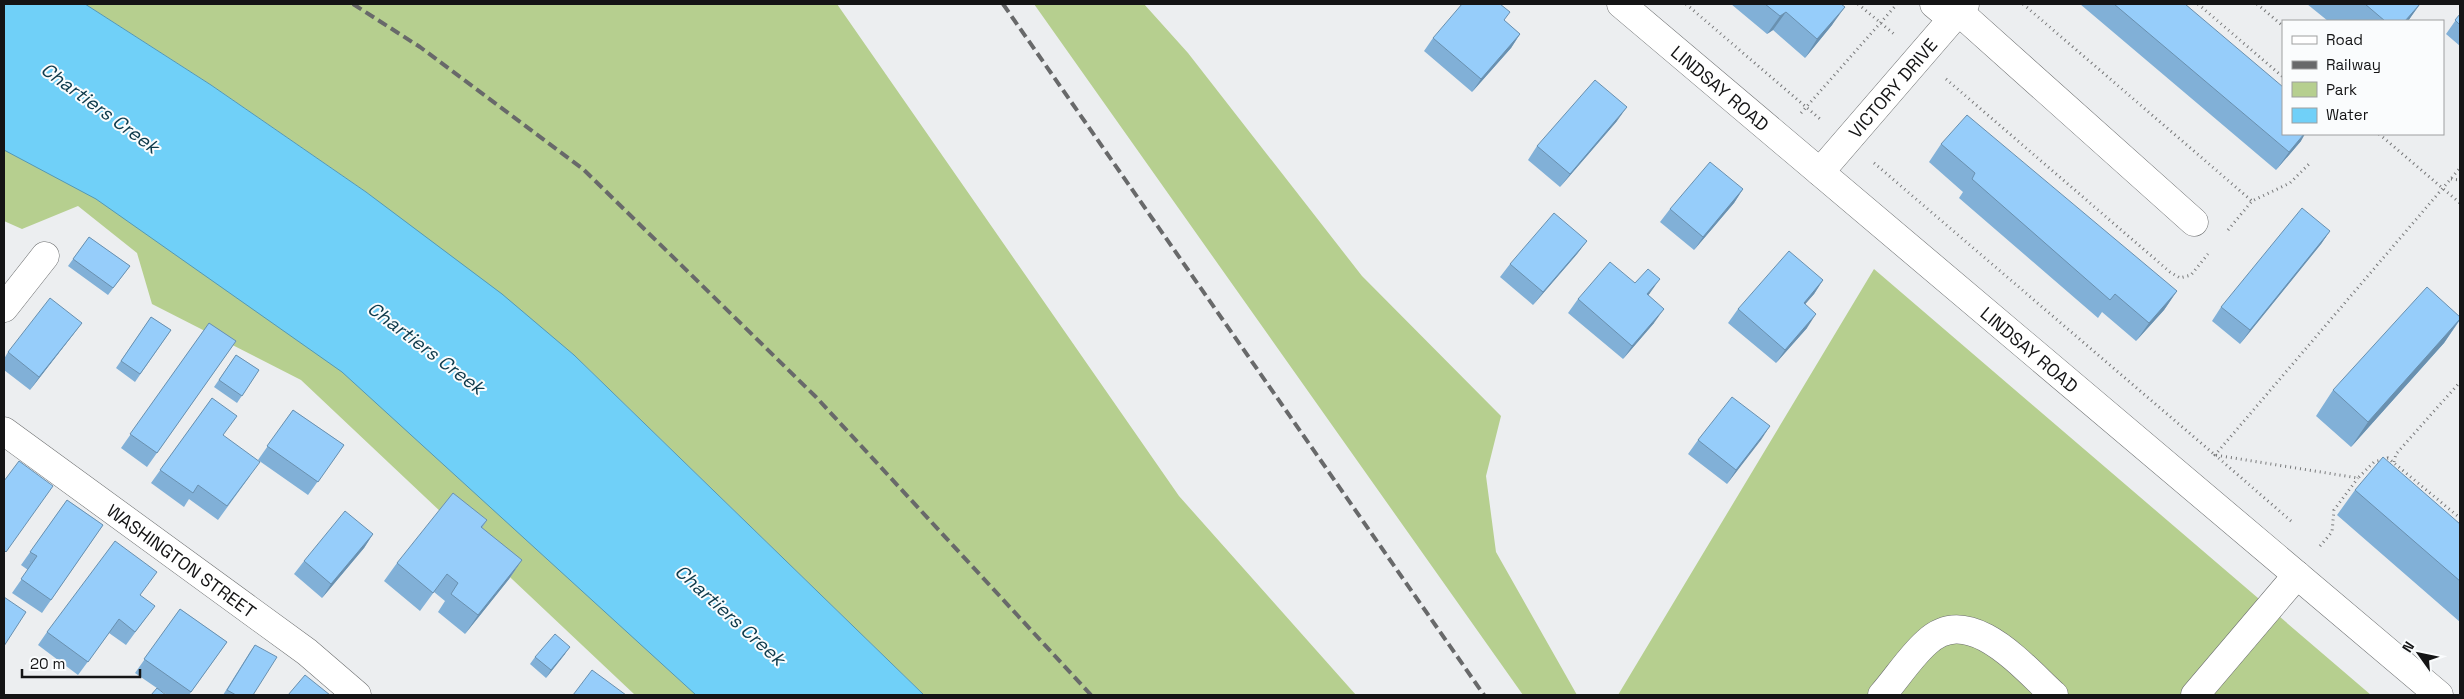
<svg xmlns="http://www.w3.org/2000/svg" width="2464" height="699" viewBox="0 0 2464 699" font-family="'Space Grotesk',sans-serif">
<rect width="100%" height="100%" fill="#eceef0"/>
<path fill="#b6cf8f" d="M85,4H837L1179,496L1356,695H924L574,355L366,192L211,85Z
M1034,4H1144L1188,53L1362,276L1501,416L1486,476L1496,552L1577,695H1523Z
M4,121L206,235L712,695H635L301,380L152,304L137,253L78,206L22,229L4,221Z
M1874,269L2371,695H1618Z"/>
<path fill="#70d0f8" stroke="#5498b4" d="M4,4H85L211,85L366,192L502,294L574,355L924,695H696L342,372L96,199L4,150Z"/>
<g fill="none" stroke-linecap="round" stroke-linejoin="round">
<g stroke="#6c6e6f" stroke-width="29">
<g id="minor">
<path id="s1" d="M1621,4L2439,695"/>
<path d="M1934,4L1952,19"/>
<path d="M1958,11L2194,222"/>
<path id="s2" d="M1820,172L1965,4"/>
<path d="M4,308L45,256"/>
<path id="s3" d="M4,431L307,652L357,695"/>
<path d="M1882,695C1897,678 1910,657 1927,642C1970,602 2024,668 2054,695"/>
<path d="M2195,695L2297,575"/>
</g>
</g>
<path stroke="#777879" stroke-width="3" stroke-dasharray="1 4" stroke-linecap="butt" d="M1686,4L1820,119
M1858,4L1894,34
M2023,4L2252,201
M2198,4L2283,77
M2257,4L2283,26
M1946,79L2170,272L2180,278L2191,275L2208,254
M1801,113L1897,4
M2379,134L2460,203
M1874,163L2215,455L2358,478L2374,462L2388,458L2460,518
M2451,179L2460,180
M2228,230L2252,201L2290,183L2311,162
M2394,462L2396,454L2460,382
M2291,521L2215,455L2460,168
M2320,546L2332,532L2334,510L2358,478"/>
<use href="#minor" stroke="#fff" stroke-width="28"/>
<path stroke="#68696a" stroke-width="4" stroke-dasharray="10 5" stroke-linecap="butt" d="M353,4L420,47L583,169L816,397L1091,695
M1003,4L1484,695"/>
</g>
<path fill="#81b0d7" d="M1731,4H1841L1832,25L1805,58L1773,30L1767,34Z
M2080,4H2185L2283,134L2301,141L2276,170Z
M2307,4H2420L2408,21H2328Z
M2460,14V46L2446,34Z
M1505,21L1520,34L1511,48L1472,92L1424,51L1433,38Z
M1617,121L1560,187L1528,160L1537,146Z
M1941,144L2177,291L2164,310L2136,341L2102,312L2098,318L1959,198L1963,192L1929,162Z
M1743,189L1734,203L1694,250L1660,222L1670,209Z
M2330,231L2321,244L2240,344L2212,321L2221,307Z
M89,237L130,266L108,295L68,266Z
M1587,241L1577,254L1533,305L1500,277L1510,264Z
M1823,280L1814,294L1805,304L1807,328L1776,363L1728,323L1738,309Z
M1635,283L1650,293L1648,295L1654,323L1623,359L1568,313L1578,299Z
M151,317L171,330L135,382L116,368Z
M2460,320L2444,343L2351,447L2316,416L2333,390Z
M82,323L72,336L30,390L4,370V359L8,352Z
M209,323L236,341L147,467L121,448Z
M236,355L259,370L237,403L214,387Z
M212,398L223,435L250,476L218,520L189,499L184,507L151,483Z
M293,410L344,445L308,495L258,460Z
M1770,426L1727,484L1688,454L1698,440Z
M2355,490L2460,524V622L2337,515Z
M67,500L103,525L42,613L12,593L28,570L21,565Z
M487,520L482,528L522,560L509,579L465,634L438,612L445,601L434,592L420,611L384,581L397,563Z
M373,534L364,548L322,598L294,574L304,561Z
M140,595L145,619L126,645L109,633L78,675L38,645L47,632Z
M180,609L227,642L189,695H167L135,673Z
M255,645L253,695H223L250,652Z
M565,654L546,678L530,664L535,657Z"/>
<path fill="#6990af" d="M2420,4L2408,21H2405Z
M1845,7L1832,25L1805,58L1817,39Z
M1786,12L1773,30L1767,34L1780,16Z
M1520,34L1511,48L1472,92L1481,79Z
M1627,107L1617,121L1560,187L1570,174Z
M2304,134H2305L2301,141L2276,170L2289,152Z
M1743,189L1734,203L1694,250L1703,237Z
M2330,231L2321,244L2240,344L2250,330Z
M1587,241L1577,254L1533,305L1543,292Z
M1660,279L1650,293L1638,308L1647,294Z
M1823,280L1814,294L1794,317L1804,303Z
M2177,291L2164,310L2136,341L2149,323Z
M1664,309L1654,323L1623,359L1632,346Z
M1816,314L1807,328L1776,363L1785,350Z
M2460,319L2444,343L2351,447L2368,422Z
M82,323L72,336L30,390L39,377Z
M1770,426L1761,440L1727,484L1736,470Z
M373,534L364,548L322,598L331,584Z
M522,560L509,579L465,634L478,615Z
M570,647L565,654L546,678L551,670Z"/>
<path fill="#96cdfa" stroke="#6990af" d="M1462,4H1500L1510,12L1504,20L1520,34L1481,79L1433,38Z
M1765,4H1841L1845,7L1817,39L1786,12L1780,16Z
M2114,4H2185L2283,87V134H2304L2289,152Z
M2365,4H2420L2405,21H2385Z
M2460,14V25L2455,20Z
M1595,80L1627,107L1570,174L1537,146Z
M1967,115L2177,291L2149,323L2115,294L2110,300L1972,179L1975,173L1941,144Z
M1710,162L1743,189L1703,237L1670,209Z
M2302,208L2330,231L2250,330L2221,307Z
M1554,213L1587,241L1543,292L1510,264Z
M89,237L130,266L113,288L73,259Z
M1789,251L1823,280L1804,303L1816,314L1785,350L1738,309Z
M1610,262L1635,283L1648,269L1660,279L1647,294L1664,309L1632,346L1578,299Z
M2427,287L2460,317V319L2368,422L2333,390Z
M50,298L82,323L39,377L8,352Z
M151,317L171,330L140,374L121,361Z
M209,323L236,341L157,453L130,434Z
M236,355L259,370L242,396L219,380Z
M1732,397L1770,426L1736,470L1698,440Z
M212,398L237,416L223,435L260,462L227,506L198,485L193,493L160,470Z
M293,410L344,445L318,482L267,446Z
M2383,457L2460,524V581L2355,490Z
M19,461L53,486L6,552L4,550V481Z
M453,493L487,520L481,527L522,560L478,615L451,594L458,583L447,574L433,593L397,563Z
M67,500L103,525L51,600L21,579L37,556L30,552Z
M345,511L373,534L331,584L304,561Z
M115,541L157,572L140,595L155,606L135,632L119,619L88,662L47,632Z
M4,597L26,612L4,646Z
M180,609L227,642L191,692L144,659Z
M555,634L570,647L551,670L535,657Z
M255,645L277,657L253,695H236L227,690Z
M592,670L626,695H573Z
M305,675L330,695H288Z
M157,688L166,695H151Z"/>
<g text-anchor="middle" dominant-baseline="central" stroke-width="4" stroke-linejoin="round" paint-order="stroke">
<g font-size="18" fill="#141415" stroke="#fafcfd">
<text stroke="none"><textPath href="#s1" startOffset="130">LINDSAY ROAD</textPath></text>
<text stroke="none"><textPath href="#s2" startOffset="111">VICTORY DRIVE</textPath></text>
<text stroke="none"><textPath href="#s1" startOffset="535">LINDSAY ROAD</textPath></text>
<text stroke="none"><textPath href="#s3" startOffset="220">WASHINGTON STREET</textPath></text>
</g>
<g font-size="19" font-style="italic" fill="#0e3a4b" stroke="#fafcfd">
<text transform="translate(100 108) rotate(36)">Chartiers Creek</text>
<text transform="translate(426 348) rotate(37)">Chartiers Creek</text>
<text transform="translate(730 615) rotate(42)">Chartiers Creek</text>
</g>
</g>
<rect width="2464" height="699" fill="none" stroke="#141415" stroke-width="10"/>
<rect x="2282" y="20" width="162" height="115" fill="#fafcfd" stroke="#9e9fa0"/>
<rect x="2292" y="36" width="25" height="8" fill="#ffffff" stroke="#9e9fa0"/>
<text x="2326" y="45" font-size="15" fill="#141415">Road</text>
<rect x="2292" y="61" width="25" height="8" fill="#68696a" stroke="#9e9fa0"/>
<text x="2326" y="70" font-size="15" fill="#141415">Railway</text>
<rect x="2292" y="82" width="25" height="15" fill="#b6cf8f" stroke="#9e9fa0"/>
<text x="2326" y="95" font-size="15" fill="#141415">Park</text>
<rect x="2292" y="108" width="25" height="15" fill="#70d0f8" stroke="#9e9fa0"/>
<text x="2326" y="120" font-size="15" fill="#141415">Water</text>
<g transform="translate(2419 654) rotate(303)" stroke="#fafcfd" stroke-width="4" paint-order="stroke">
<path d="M0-4L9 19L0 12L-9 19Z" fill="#141415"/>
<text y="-8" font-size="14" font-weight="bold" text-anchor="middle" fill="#141415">N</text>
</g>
<path d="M22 669v8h118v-8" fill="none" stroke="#141415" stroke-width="2.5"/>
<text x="30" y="669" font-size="15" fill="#141415" stroke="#fafcfd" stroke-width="4" paint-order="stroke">20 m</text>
</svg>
